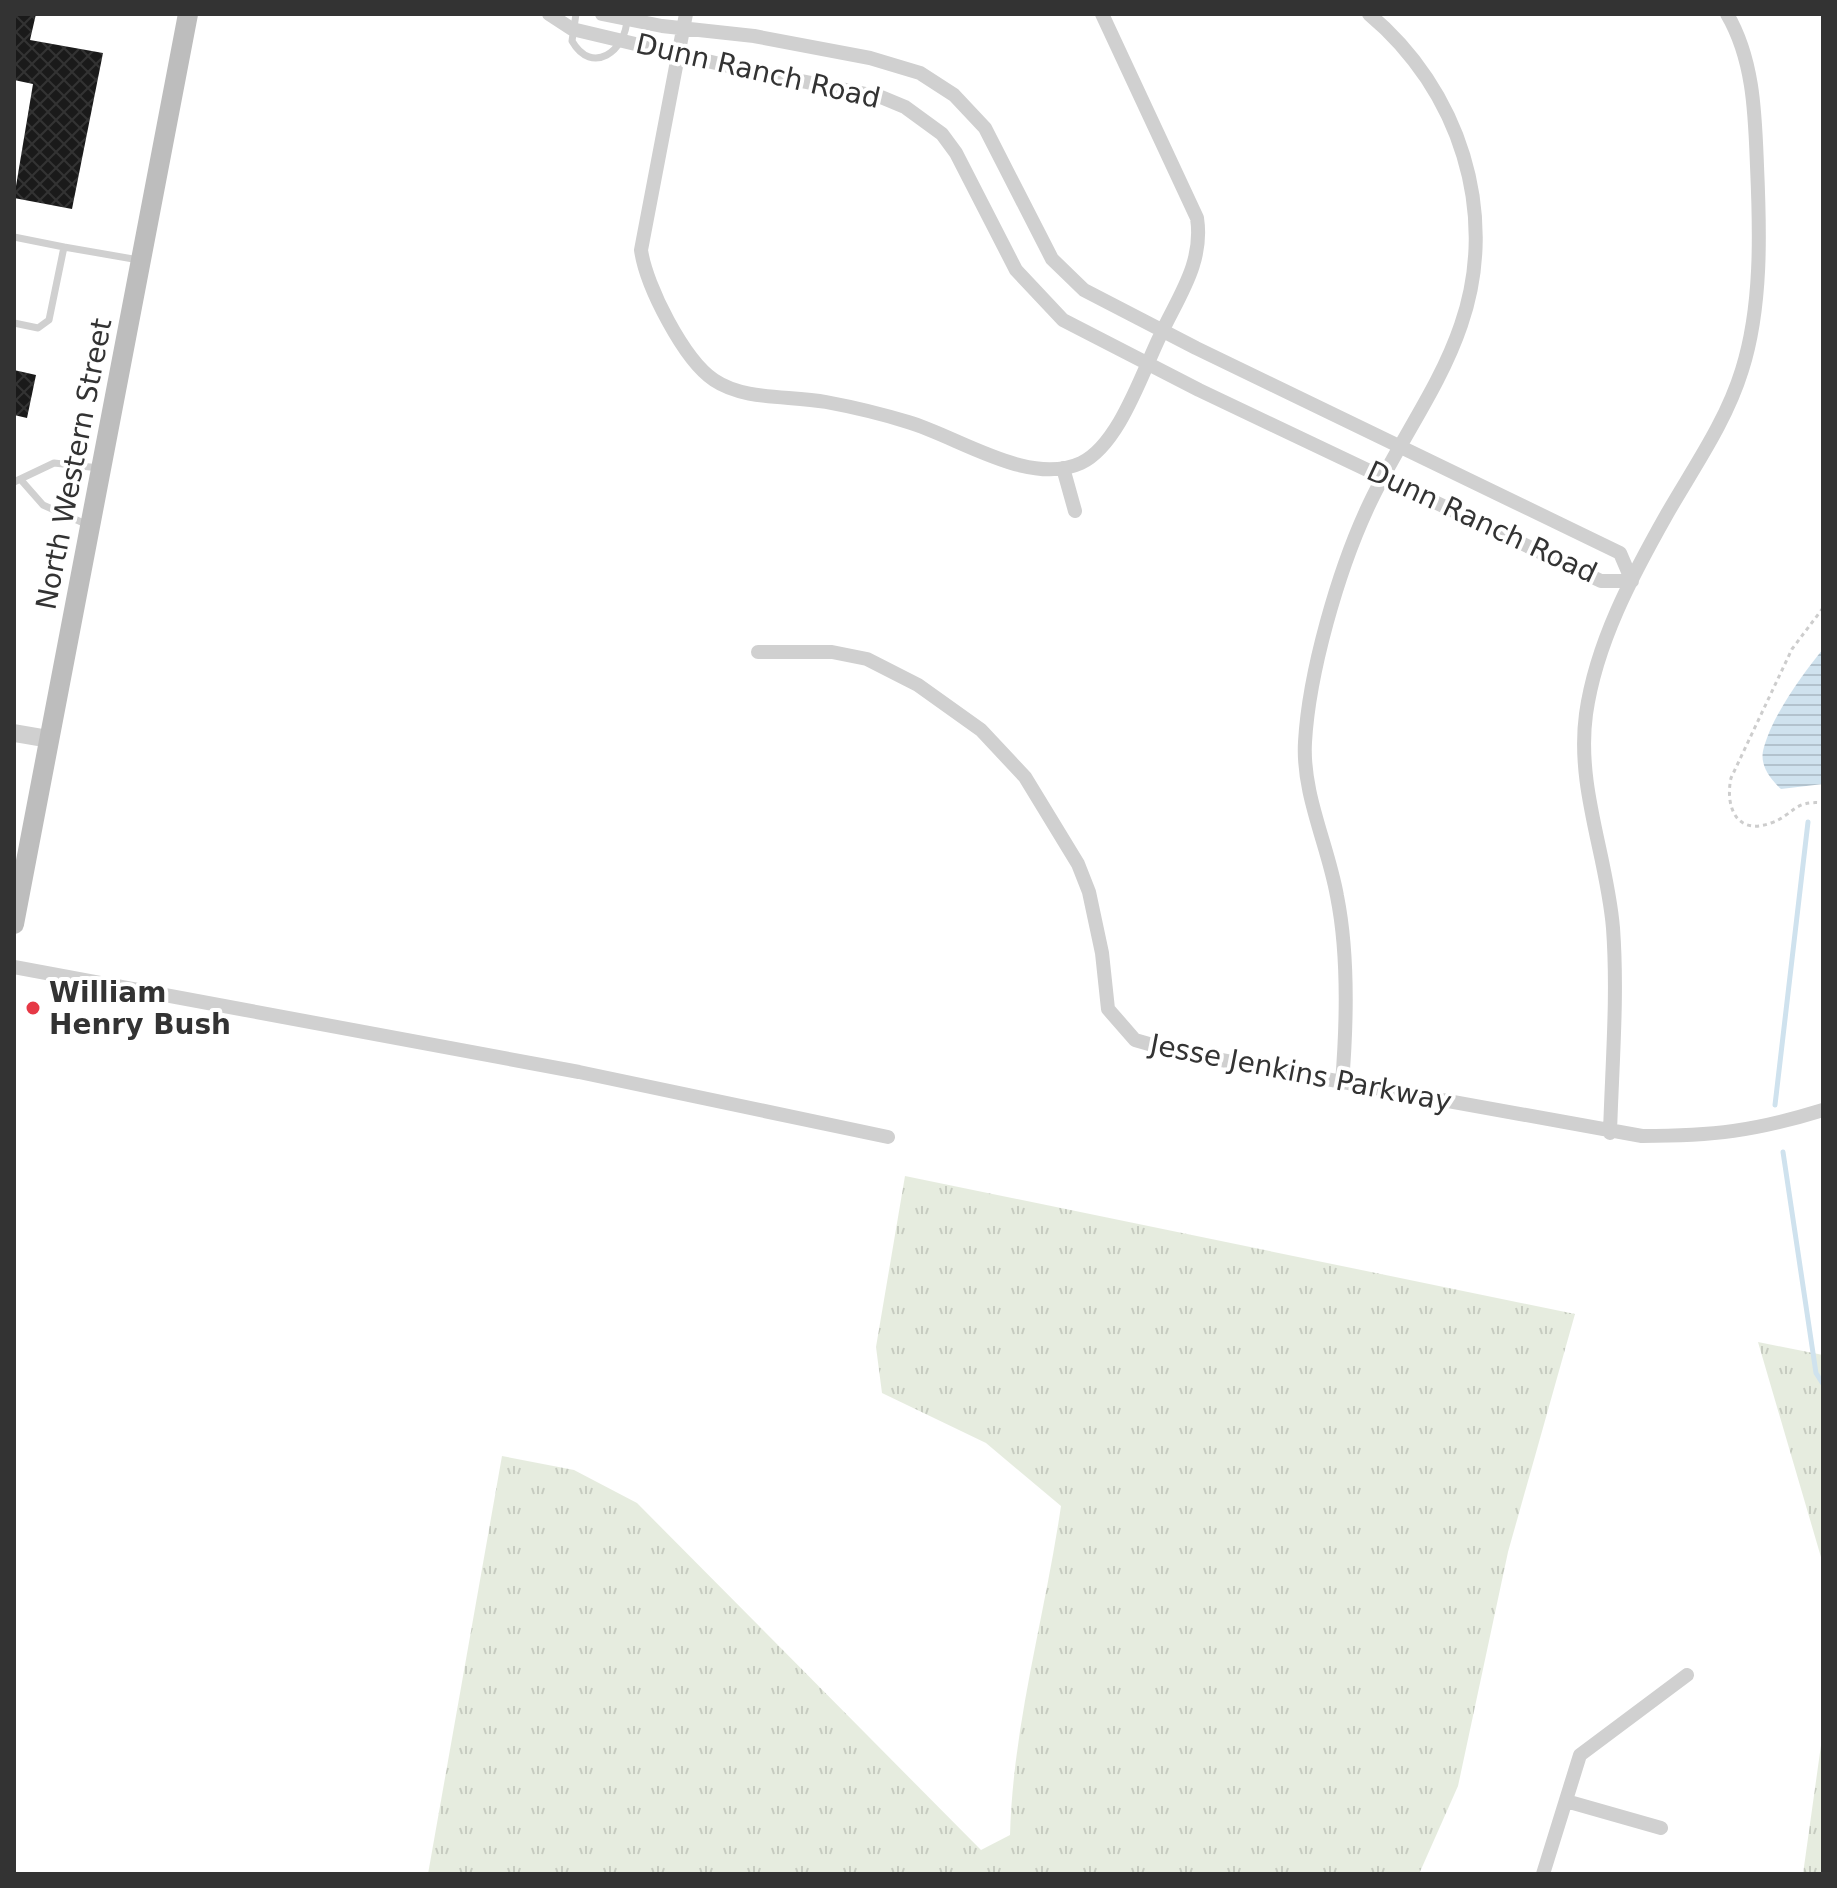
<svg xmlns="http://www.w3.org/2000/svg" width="1837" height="1888" viewBox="0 0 1837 1888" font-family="'DejaVu Sans',sans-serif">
<defs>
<pattern id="grass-tufts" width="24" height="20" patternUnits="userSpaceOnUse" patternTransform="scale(2)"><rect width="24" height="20" fill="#e6ecdf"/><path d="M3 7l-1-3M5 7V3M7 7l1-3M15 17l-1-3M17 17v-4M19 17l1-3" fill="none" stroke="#c6cbc0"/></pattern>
<pattern id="water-rules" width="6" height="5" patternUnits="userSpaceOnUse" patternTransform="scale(2)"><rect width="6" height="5" fill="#cfe2ee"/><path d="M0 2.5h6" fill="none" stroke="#b2c2cd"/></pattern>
<pattern id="building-cross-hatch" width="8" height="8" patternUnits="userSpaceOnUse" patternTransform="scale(2)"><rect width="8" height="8" fill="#1a1a1a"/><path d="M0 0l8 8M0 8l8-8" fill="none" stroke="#333"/></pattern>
</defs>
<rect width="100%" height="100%" fill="#fff"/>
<path fill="url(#grass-tufts)" d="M905,1176L1575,1314L1508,1552L1458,1786L1419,1874H428L502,1456L574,1470L637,1503L981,1850L1010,1835C1013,1724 1045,1616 1061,1506L986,1443L882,1393L876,1347Z
M1758,1342L1823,1355V1564Z
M1823,1731V1874H1803Z"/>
<path fill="url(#water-rules)" d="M1823,649V784L1781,789C1771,780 1760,766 1763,751C1771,717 1802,675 1823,649Z"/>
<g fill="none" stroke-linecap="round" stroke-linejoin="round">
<path stroke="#cfe2ee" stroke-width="5" d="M1775,1105L1808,822
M1783,1152L1816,1373L1823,1384"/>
</g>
<path fill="url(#building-cross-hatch)" d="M14,14H36L30,40L103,53L72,209L14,198L33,84L14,80Z
M14,370L36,375L27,418L14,415Z"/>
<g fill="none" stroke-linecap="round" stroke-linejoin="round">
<path stroke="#cdcdcd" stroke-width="3" stroke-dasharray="4 4" stroke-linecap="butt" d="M1823,608L1792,649L1731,778C1725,806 1736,836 1771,823C1794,815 1793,800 1823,803"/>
<path stroke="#d0d0d0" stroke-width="7" d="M576,14L572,41C592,76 626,51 627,19
M14,237L64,247
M14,323L38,328L49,320L64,247L139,260
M21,480L43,505L88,525
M14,482L54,463L99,468"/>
<path stroke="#d0d0d0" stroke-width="14" d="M549,14L572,29L741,69L881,97L905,107L942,134L956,153L1016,270L1063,320L1199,390L1601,581H1632L1620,553L1196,348L1084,290L1052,259L985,128L954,95L920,73L870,58L754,36L662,26L602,14
M686,14L641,250C646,286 684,360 714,380C745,401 790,395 826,402C853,407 882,414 908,422C959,437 1029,487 1081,463C1119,445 1142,373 1160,336C1178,297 1204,263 1197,218L1102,14
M1063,468L1075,511
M758,652H832L867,659L918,685L981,730L1025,777L1078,864L1089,892L1102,953L1108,1009L1135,1040L1177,1052L1642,1136C1713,1136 1755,1131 1823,1110
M14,967L579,1072L888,1137
M1342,1083C1347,1022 1349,956 1337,896C1328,845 1302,794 1305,742C1309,672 1338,572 1367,509C1395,447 1439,390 1461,325C1500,213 1459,89 1369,14
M1610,1133C1612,1065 1618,996 1613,928C1607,856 1576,787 1586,714C1596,643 1632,576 1667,514C1694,467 1726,422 1742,370C1762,307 1760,232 1757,166C1755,115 1754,60 1727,14
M1566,1801L1661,1828
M1543,1874L1580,1755L1687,1675"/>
<path stroke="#d0d0d0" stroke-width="18" d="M14,733L49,739"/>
<path stroke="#bdbdbd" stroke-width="20" d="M14,924L188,14"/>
</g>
<circle fill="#e63946" stroke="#fff" stroke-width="3" cx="33" cy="1008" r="8"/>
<g text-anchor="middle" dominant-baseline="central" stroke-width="8" stroke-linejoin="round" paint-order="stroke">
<g font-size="28" fill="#333" stroke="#fff">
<text transform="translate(758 71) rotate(13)">Dunn Ranch Road</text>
<text transform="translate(74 464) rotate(-79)">North Western Street</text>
<text transform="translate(1482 522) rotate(25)">Dunn Ranch Road</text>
<text transform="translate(1301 1073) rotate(11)">Jesse Jenkins Parkway</text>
</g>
<g font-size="28" font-weight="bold" fill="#333" stroke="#fff" text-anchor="start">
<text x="49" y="992">William<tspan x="49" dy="32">Henry Bush</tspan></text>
</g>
</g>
<rect width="1837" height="1888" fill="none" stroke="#333333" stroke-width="32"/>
</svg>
